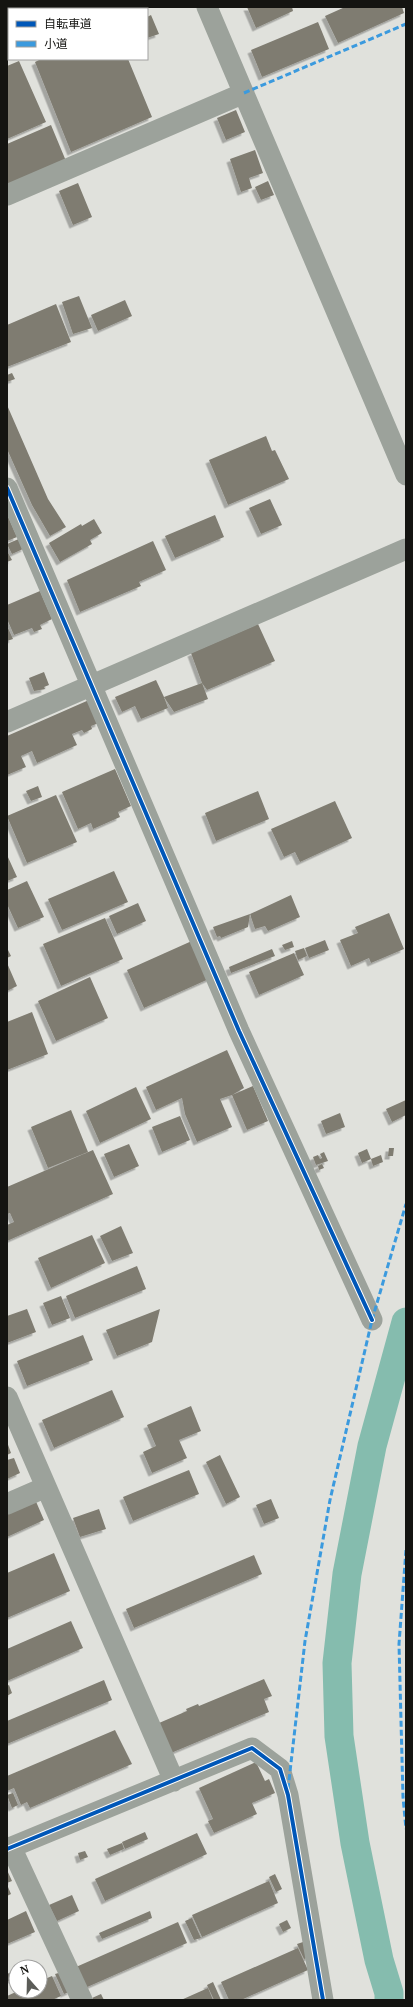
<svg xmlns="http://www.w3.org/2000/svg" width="413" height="2007" viewBox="0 0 413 2007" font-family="'PT Serif','Noto Sans JP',serif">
<defs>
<filter id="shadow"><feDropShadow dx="-3.5" dy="3.5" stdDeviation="0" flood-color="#0004"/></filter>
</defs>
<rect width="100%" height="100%" fill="#e0e1dc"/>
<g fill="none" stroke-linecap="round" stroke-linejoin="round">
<path stroke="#85bcae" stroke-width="29" d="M389,2000V1993L379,1960L355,1843L339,1736L337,1663L347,1574L372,1446L406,1322"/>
</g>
<path fill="#7f7c71" filter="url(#shadow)" d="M247,7H292L293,11L256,28Z
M345,7H402L404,13L338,43L325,16Z
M151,15L159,34L147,38V17Z
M318,22L329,49L262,77L251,50Z
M7,23L9,27V46L7,47Z
M41,59H128L152,117L71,152L35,62Z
M19,61L46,122L7,139V66Z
M236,110L245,132L226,140L217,118Z
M51,125L66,161L7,186V144Z
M255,150L263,173L249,178L252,188L241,192L230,159Z
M268,181L274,195L261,200L255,187Z
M78,183L92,217L73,225L59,191Z
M79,296L92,328L73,334L62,302Z
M125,300L132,316L98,331L91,315Z
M56,304L71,342L7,367V325Z
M12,373L15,379L7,382V375Z
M7,405L48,499L66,527L50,536L32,505L7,449Z
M266,436L272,451L275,450L289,479L228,505L209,460Z
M270,499L282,525L261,534L249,508Z
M7,514L17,537L7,541Z
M215,515L224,537L175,558L165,536Z
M94,519L102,533L90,540L92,544L60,562L49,543L81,524L82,526Z
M21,538L25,548L12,554L7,544Z
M153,541L166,570L139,582L141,586L80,612L67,580Z
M7,551L12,560L7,562Z
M40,591L52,619L40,625L42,629L34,632L32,628L14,635L7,619V605Z
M258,624L275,661L207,690L202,683L191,653Z
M7,626L13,639L7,641Z
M44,672L49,685L44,687L45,689L34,691L29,678Z
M156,680L164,697L202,683L208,699L174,712L164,697L168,708L141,719L135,706L122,712L115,697Z
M89,700L99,723L91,726L92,729L84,733L82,730L72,734L77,745L37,763L32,751L21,756L26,767L7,775V736Z
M115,769L131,806L118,812L120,817L93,829L91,823L78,829L62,792Z
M38,786L42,797L31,801L26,791Z
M258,791L269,819L216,841L205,813Z
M56,795L77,842L27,863L7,816Z
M335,801L352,838L300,862L295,852L284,857L271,829Z
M7,855L17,877L7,881Z
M114,871L128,902L62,930L48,899Z
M27,881L44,917L18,928L7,904V890Z
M291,895L300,917L268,931L265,926L255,929L250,914Z
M138,903L146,921L117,934L109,916Z
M389,913L404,949L371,963L369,958L351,966L340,940L358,933L355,927Z
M250,914L248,927L221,938L220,936L217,937L213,927Z
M105,918L123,959L61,986L43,944Z
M194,940L211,978L144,1008L127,970Z
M325,940L329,950L309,958L305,948Z
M292,941L294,947L285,950L282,945Z
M7,948L11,956L7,958Z
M304,948L307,956L298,960L295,951Z
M272,949L275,956L231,973L229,967Z
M294,953L304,975L259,995L249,972Z
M7,963L17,986L7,991Z
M90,977L108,1018L56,1041L38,1001Z
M32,1012L48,1054L7,1070V1022Z
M227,1050L244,1088L232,1095L253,1086L268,1121L247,1130L232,1095L220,1099L232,1127L197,1142L185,1114L182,1098L156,1110L146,1087Z
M136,1087L151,1119L100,1143L86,1111Z
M406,1100V1115L392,1122L386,1109Z
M71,1110L88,1152L48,1168L31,1127Z
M340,1113L345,1127L326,1134L321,1121Z
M180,1116L190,1140L162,1152L152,1127Z
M129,1144L139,1166L114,1177L104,1154Z
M389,1148H394L393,1156H388Z
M367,1149L371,1159L362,1163L358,1153Z
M93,1150L113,1194L7,1241V1225L14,1222L10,1213L7,1214V1187Z
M324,1152L328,1161L316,1165L313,1157L318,1155L320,1159L322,1158L320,1154Z
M381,1155L383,1162L373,1166L371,1159Z
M322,1164L324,1168L319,1170L318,1166Z
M121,1226L133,1253L112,1261L100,1236Z
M92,1235L105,1263L51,1288L38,1258Z
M137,1266L146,1289L75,1318L66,1296Z
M61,1296L70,1318L52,1325L43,1303Z
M27,1309L36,1332L7,1343V1316Z
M160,1309L152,1342L117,1356L106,1330Z
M83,1335L93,1360L27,1386L17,1361Z
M112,1390L124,1417L54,1448L42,1420Z
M191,1406L201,1431L179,1440L187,1458L152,1473L143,1452L156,1446L147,1425Z
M7,1442L11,1453L7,1455Z
M220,1455L240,1497L226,1504L206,1462Z
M14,1458L20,1473L7,1479V1460Z
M189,1470L199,1494L133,1521L123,1497Z
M34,1497L44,1520L7,1537V1510Z
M271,1499L279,1518L264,1524L256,1505Z
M99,1509L106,1529L80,1537L73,1518Z
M54,1553L70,1591L7,1618V1573Z
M254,1555L262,1574L134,1628L126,1609Z
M71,1621L83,1648L7,1681V1649Z
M264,1679L272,1696L264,1699L269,1712L171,1753L159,1723L187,1711L186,1709L198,1704L199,1706Z
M104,1680L112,1700L7,1744V1721Z
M9,1685L12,1693L7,1696V1686Z
M115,1730L132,1764L30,1808L27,1802L21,1805L14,1788L7,1791V1776Z
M256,1762L265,1781L269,1779L275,1793L252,1803L257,1814L214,1833L208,1821L213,1819L199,1788Z
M13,1793L18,1805L12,1808L7,1795Z
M145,1832L148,1839L125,1849L122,1842Z
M197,1833L207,1854L105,1901L95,1879Z
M122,1843L124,1849L110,1855L107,1849Z
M85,1851L88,1857L80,1860L78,1853Z
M7,1870L12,1881L7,1883Z
M275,1874L282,1889L276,1892L269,1877Z
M269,1881L278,1903L202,1937L192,1915Z
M8,1887L11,1894L7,1896V1888Z
M72,1895L79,1911L57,1921L49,1905Z
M26,1911L35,1932L7,1944V1920Z
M150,1911L152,1918L102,1939L99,1933Z
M192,1918L201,1938L194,1940L185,1921Z
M287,1920L291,1928L283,1932L279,1924Z
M178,1922L187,1943L85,1988L76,1967Z
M303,1942L310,1957L304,1959L297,1944Z
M298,1948L308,1970L241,2000H229L221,1982Z
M16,1970V1978L7,1982V1974Z
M62,1972L71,1991L64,1994L55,1974Z
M52,1976L61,1996L52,2000H7V1996L18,1991H40V1981Z
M213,1982L221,2000H214L207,1985Z
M208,1988L213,2000H181Z
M101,1994L104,2000H94L92,1998Z"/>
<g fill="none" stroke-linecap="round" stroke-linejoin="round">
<path stroke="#9ca29b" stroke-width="21" d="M207,7L406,475
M7,195L244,93
M7,488L239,1031L372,1320
M7,722L406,549
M7,1397L174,1781
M7,1504L46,1487
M11,1847L82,2000
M7,1849L252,1748L280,1769L288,1795L323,2000"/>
<path stroke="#3b9ade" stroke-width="3" stroke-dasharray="6 3" stroke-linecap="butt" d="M244,93L406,24
M406,1550L399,1644L403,1797L406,1829
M288,1789L305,1641L330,1500L372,1320L406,1204"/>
<g stroke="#fff" stroke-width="6">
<path id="cycleway" d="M7,488L239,1031L372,1320
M7,1849L252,1748L280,1769L288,1795L323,2000"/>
</g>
<use href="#cycleway" stroke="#0057b8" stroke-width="4"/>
</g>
<rect width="413" height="2007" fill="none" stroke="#141411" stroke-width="16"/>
<rect x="8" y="8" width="140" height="52" fill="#ffffff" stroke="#a1a1a0"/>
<rect x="16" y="21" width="20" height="6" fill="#0057b8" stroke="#a1a1a0"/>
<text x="44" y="28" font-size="12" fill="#141411">自転車道</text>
<rect x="16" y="41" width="20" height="6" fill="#3b9ade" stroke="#a1a1a0"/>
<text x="44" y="48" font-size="12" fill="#141411">小道</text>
<g transform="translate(28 1979) rotate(340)"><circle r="19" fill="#ffffff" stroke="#a1a1a0"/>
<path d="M0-3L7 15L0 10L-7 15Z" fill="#5b5c58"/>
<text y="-6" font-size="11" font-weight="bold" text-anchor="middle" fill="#141411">N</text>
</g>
</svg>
